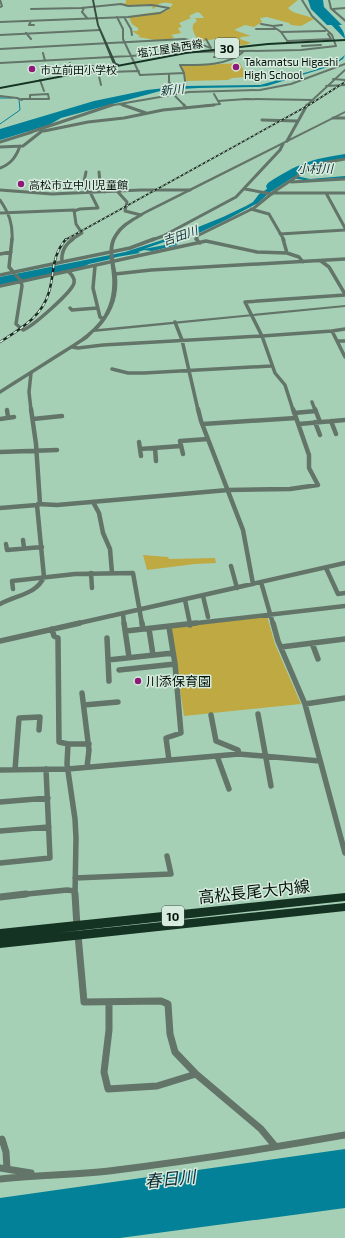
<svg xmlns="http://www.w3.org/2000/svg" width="345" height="1238" viewBox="0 0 345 1238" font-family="'Exo 2','Noto Sans JP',sans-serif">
<rect width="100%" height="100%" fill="#a6d0b6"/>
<path fill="#bea943" d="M126,0H298L288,8C294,15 306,14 314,19L301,26L291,25L289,23L267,17L260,18L262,22L254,27L245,25L234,30L251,36L241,37L240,39L251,43L245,45L225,46L223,45L232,40C218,38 212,39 199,42C195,34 188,26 197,21L195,18H204L200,13L197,12L189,16L191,18L179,23L182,27L178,28L181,33L171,35L174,37L172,39L155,40L138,37L140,36L132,31H138V28L132,24L129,17L142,14L167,11L173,4C165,2 159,2 154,9L152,8L153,6H126L122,4L126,3Z
M240,63L247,77L232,78L228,80L186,81L182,66Z
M143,555L168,557L169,559L215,558L216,563L195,564L147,570Z
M267,616L275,644L301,704L184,716L171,627Z"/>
<path fill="#038199" d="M308,0H323L324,7L342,25H327L311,9Z
M345,55L343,59L331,66L267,86L259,87L199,88L164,90L61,118L49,125L0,140V129L94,101L147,90L183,86L260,85L315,70L339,60Z
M345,154V158L307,168L299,172L296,176L310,179L345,176V178L304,180L292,178L269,193L258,203L226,220L195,235L170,240L144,249L180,242L176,244L178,245L152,251L144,250L138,252L140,253L117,257L107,260L89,264L83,267L0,285V277L125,252L181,234L223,217L246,206L253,202L259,194L267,189L266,186L268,183C297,164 311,159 345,154Z
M345,1149V1208L120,1238H0V1198Z"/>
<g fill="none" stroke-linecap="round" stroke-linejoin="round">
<path stroke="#038199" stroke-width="1" d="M0,98H12
M0,124L20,110L19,99"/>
<path fill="#038199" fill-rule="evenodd" d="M315,0H319C321,17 345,22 345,39L319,12Z"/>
<path stroke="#637469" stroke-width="2" d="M0,0L2,6L0,7
M84,8L82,12L87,18
M335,12L333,9L345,8
M117,17L123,29V39L140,75L184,73
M124,17L131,29L132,35
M31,21L29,25H34
M0,22L128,17L160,13L169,8L152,5L128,6L121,4L81,8L31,9
M261,24L273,26
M275,28L273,26L282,25
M256,29H277L281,32
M26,33L31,39
M0,35L100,30
M206,39L211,48
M287,41L331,39L328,34
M288,42L281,32L325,31
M302,46L321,45
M0,49L184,39C195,41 201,45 211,48
M195,52L301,50L336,46L332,35L312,16L302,0
M43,53L45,61
M214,57L228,55
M0,63L185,53
M70,63L72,66H93L94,70
M98,72L101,85
M77,73L139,71
M169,74V82L178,93
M333,79L345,80
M40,80L44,91
M185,81L184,73L180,65C199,65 228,66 243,52
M326,86L345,85
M48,94L49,99H30V95Z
M214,94L218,101
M171,95H174L185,106
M0,96L17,98L22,100
M21,99H30
M119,104L126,106
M108,106L189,92L260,90L291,84L345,64
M203,106L220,104L218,101L246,99L313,100
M306,106L345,70"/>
<path stroke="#637469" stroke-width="3" d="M123,105L146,113
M184,105L186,108
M333,118H345
M262,120L297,121
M44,131L88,122L124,118L163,110L214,105
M28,133L112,105
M287,141L307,105
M0,142L32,132
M0,147L23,146L42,131
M0,168C11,164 16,157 20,146
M86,172L83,186L88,192
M99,172L100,182L105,192
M84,182H100
M291,182L345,179
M245,189L272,194
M0,190L52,194L141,190H190
M117,191L127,202L125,211L141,215
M274,193H345
M326,193L345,228
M0,200C9,213 13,224 12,240
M251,209L269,214L284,240
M74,211L80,209L98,208L90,192
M0,213L74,210L76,224L82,233L71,240
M280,234L345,230
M152,240L163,236L236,197L280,150L283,144
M197,240V236L254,208L275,191L308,169L323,163L345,159"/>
<path stroke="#637469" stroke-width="3.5" d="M12,239L9,267L21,281L22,286L16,324L23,330C32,327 72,292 74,283C75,278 72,275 69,272
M196,239L200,243
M283,239L287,253L299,257L303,262
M0,254L11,252
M321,261L329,267L345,294
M62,262L130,248L154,239
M95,266L93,288L100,317L103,319
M115,274L151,270L345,259
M0,275L62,262C61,252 64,245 73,239
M0,286L206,241L257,252L287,253
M345,295L245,302L262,336L332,331L345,357
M70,308L72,310L97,308
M175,322L182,340L198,410
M332,331L345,329
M337,341H345
M72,347L78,348L103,345L262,336L275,373L285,385L293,410
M112,369L128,373H144L271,366
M31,373L29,392L31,410
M312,402L315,410"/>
<path stroke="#637469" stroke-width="4.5" d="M198,409L201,421L243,530L253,584
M315,409L320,422
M7,410L8,417
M294,413L316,411
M0,419L14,417
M33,419L62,416
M331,421L336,434
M315,422L320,435
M203,424L296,418
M299,424L345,420
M139,442L140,449L181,446
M155,448L156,461
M140,449L141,456
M0,452L57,450
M183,454L180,441L208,439
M228,490L290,489L318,485L309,468V455L293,409
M93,502L99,513L103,533L110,549L112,573
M38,504L57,505L228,490
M0,508L37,505
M23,540L24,548
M6,544L7,550L42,547
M231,566L237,588
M326,568L338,594L345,593
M91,573L92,588
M261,582L273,624
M13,589L12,581L75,574L133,573L142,624
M203,596L208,617
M185,600L190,624
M0,604C15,595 36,595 44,577L37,505L40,504L36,444L31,409
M123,614L124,624
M75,624L345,563
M188,624L345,606"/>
<path stroke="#637469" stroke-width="5.5" d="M124,623L129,657
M142,623L143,629
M190,623V625
M273,623L278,641L305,704L345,853
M169,627L175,664L181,733L166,738L169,760
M52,629L54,636L58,638L59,742L68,744L67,764L75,819L76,838L75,895
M149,629L153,655
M126,631L196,623
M107,638L109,681
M0,641L80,623
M312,643L318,659
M281,647L345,639
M108,660L173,653
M119,670L175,664
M82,693L89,750L87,767
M305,704L345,698
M84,705L118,702
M258,714L271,786
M211,715L216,741L238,750L239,754
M68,744H89
M217,756L229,789
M0,770L68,769L239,754L320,761
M15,770L19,718L40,717L39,730
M0,802L48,798
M0,831L49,827
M0,863L50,858L46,769
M75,878L171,874L167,856
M17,895L67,890L75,891"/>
<path stroke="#637469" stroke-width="7" d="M75,894L77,927
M0,897L26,894
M78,935L84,1002L161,1001L168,1004L170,1034L175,1052L196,1074L261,1129L275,1146
M109,1002V1030L104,1072L108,1089L157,1086L196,1074
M2,1139L6,1152L7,1169
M0,1168L31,1173
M0,1179C36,1175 73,1175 109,1171C188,1161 266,1149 345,1135"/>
<path fill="#637469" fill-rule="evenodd" d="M328,0H330L332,8L345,19V22L330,9Z
M345,111V113L145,214C136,220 125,225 119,234C109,247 115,262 117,276C119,297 112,314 98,329L345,305V307L94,332L87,339L0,394V390C17,379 35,368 52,357C71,345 92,334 104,315C111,303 113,290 112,276C111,261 105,246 116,232C122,223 133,218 143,212Z"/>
<path fill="#364e3f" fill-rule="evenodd" d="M92,0H94L99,25L116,63L119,64V66L113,64L97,25Z"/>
<path fill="#153323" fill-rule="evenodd" d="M345,39V41L268,45L186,54L0,89V87L186,52L268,43Z
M345,893V901L56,933L345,903V911L0,948V929Z"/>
<g stroke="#1a2b21" stroke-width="1.5">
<path id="rail-far1" d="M65,240L309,105L345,82"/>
</g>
<g stroke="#1a2b21" stroke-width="2.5">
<path id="rail" d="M0,342C20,329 42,317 49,292C55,271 51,257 66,239"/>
</g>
<use href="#rail-far1" stroke="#d6ebde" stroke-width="1" stroke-dasharray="2.5" stroke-linecap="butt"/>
<use href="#rail" stroke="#d6ebde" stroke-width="1.5" stroke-dasharray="4" stroke-linecap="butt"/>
</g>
<g fill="#8f1878" stroke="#d6ebde" stroke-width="1.5">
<circle cx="236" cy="67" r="4"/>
<circle cx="32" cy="69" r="4"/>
<circle cx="21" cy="184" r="4"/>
<circle cx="138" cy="681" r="4"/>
</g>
<g text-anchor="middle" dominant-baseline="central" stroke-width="3" stroke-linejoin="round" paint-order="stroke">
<g font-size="11" fill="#04120a" stroke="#d6ebde">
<text transform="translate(170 48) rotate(-9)">塩江屋島西線</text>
</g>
<g font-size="11" fill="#04120a" stroke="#d6ebde" text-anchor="start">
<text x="244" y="61">Takamatsu Higashi<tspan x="244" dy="13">High School</tspan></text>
<text x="40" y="69">市立前田小学校</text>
<text x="29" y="184">高松市立中川児童館</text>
</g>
<g fill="#d6ebde" stroke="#43534a" stroke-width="1">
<rect x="215" y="38" width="24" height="20" rx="3"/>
<rect x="162" y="906" width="22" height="20" rx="3"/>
</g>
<g font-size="12" font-weight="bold" fill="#04120a">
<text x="227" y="48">30</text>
<text x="173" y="916">10</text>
</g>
<g font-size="12" font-style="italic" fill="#102f37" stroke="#d6ebde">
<text transform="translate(172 89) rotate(-6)">新川</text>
<text x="315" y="168">小村川</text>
<text transform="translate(180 235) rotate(-19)">吉田川</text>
</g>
<g font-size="13" fill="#04120a" stroke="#d6ebde" text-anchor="start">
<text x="146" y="681">川添保育園</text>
</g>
<g font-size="16" fill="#04120a" stroke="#d6ebde">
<text transform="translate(254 891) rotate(-6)">高松長尾大内線</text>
</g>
<g font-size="17" font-style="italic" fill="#102f37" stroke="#d6ebde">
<text transform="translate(170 1178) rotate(-6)">春日川</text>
</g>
</g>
</svg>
